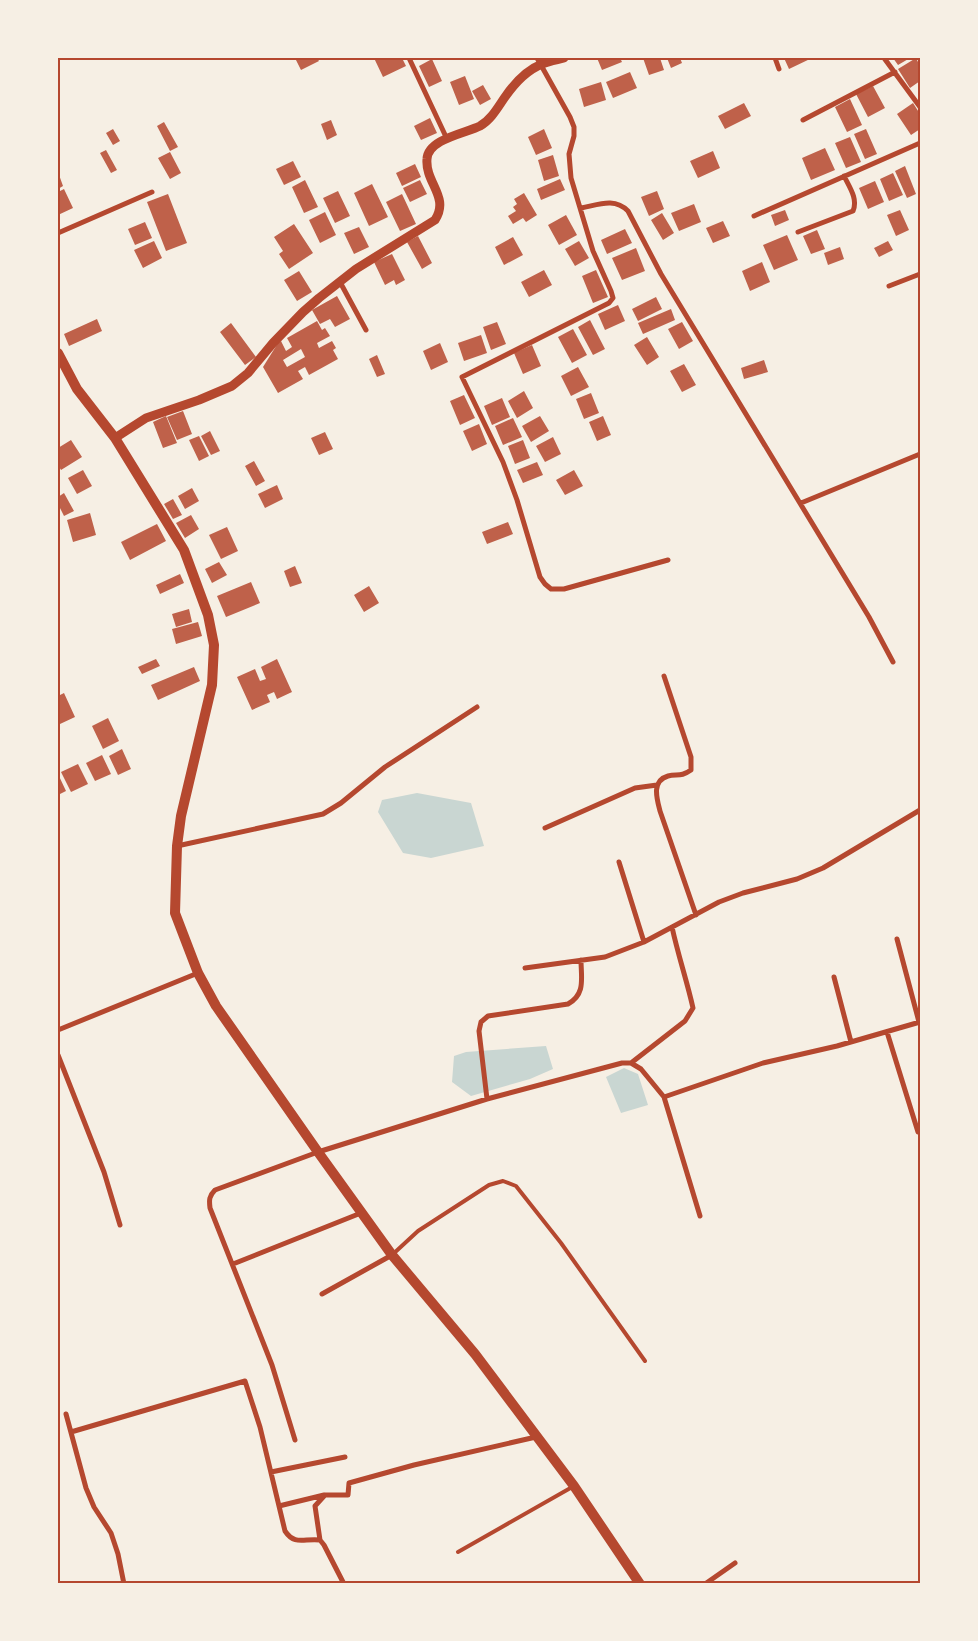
<svg xmlns="http://www.w3.org/2000/svg" width="978" height="1641" viewBox="0 0 978 1641" font-family="'Fira Sans Condensed',sans-serif">
<rect width="100%" height="100%" fill="#f6efe4"/>
<path fill="#c9d6d2" d="M417,793L471,803L484,846L431,858L403,853L378,812L382,800Z
M546,1046L553,1069L530,1079L471,1096L452,1082L454,1056L466,1052Z
M624,1068L638,1074L648,1105L621,1113L606,1077Z"/>
<path fill="#bf614a" fill-rule="evenodd" d="M295,58H317L319,61L301,70Z
M374,58H402L406,66L383,77Z
M597,58H620L622,62L602,70Z
M643,58H660L664,70L649,75Z
M667,58H680L682,63L671,68Z
M784,58H812L789,69Z
M893,58H910L898,65Z
M916,58L920,66V81L910,88L898,69Z
M432,59L442,81L429,87L419,66Z
M630,72L637,88L613,98L606,82Z
M465,76L474,99L459,105L450,82Z
M601,82L606,100L584,107L579,89Z
M483,85L491,99L480,105L472,91Z
M873,86L885,108L868,117L856,94Z
M850,99L862,125L847,132L835,107Z
M744,103L751,116L725,129L718,116Z
M913,103L920,114V129L911,135L897,114Z
M430,118L437,133L421,140L414,126Z
M331,120L337,135L327,140L321,124Z
M164,122L178,147L170,151L157,126Z
M113,129L120,141L113,145L106,133Z
M544,129L552,148L536,155L528,137Z
M866,129L877,154L865,159L854,134Z
M850,137L861,162L846,168L835,143Z
M825,148L835,170L811,180L802,158Z
M106,150L117,170L111,173L100,153Z
M713,151L720,168L698,178L690,161Z
M170,152L181,173L170,179L158,158Z
M553,155L559,176L544,181L538,160Z
M293,161L301,177L284,185L276,169Z
M415,164L421,177L402,186L396,173Z
M905,166L916,194L907,198L895,171Z
M58,172L63,186L58,189Z
M893,173L903,195L889,201L880,179Z
M560,179L565,190L541,200L537,189Z
M305,180L318,207L304,213L292,187Z
M420,180L427,194L410,202L403,188Z
M875,181L884,202L868,209L859,188Z
M372,184L388,217L369,226L354,193Z
M64,189L73,208L58,215V192Z
M338,191L350,216L335,223L323,198Z
M657,191L664,209L649,216L641,197Z
M524,193L537,215L526,222L523,218L513,224L508,216L516,211L513,207L517,204L514,199Z
M168,194L187,243L166,251L147,202Z
M402,194L416,224L400,231L386,202Z
M694,204L701,222L679,231L671,213Z
M785,210L789,220L775,226L771,215Z
M900,210L909,230L896,236L887,215Z
M325,212L336,235L320,243L309,220Z
M662,213L674,233L663,240L651,220Z
M566,215L577,235L559,245L548,225Z
M723,221L730,236L713,243L706,228Z
M145,222L152,238L135,245L128,229Z
M294,224L313,253L289,269L279,254L283,251L274,237Z
M359,227L369,247L354,254L344,233Z
M625,229L632,243L607,254L601,240Z
M817,230L825,249L811,254L803,236Z
M787,235L798,260L774,270L763,245Z
M418,236L432,263L422,269L407,242Z
M513,237L523,255L504,265L495,247Z
M154,241L162,258L143,268L134,250Z
M579,241L589,258L575,266L565,249Z
M888,241L893,250L879,257L874,248Z
M840,247L844,259L828,265L824,253Z
M636,248L645,271L622,280L612,258Z
M392,254L405,280L396,285L394,280L385,285L374,262Z
M762,262L770,282L750,291L742,271Z
M544,270L552,285L529,297L521,282Z
M596,270L608,297L593,303L582,276Z
M299,271L312,292L297,301L284,280Z
M337,296L350,319L335,327L330,319L320,324L312,310Z
M656,297L662,309L638,321L632,309Z
M618,305L625,321L605,330L598,314Z
M671,309L675,320L643,334L638,323Z
M97,319L102,331L69,346L64,334Z
M590,320L605,349L593,355L578,327Z
M317,321L322,330L325,328L330,336L317,343L319,348L332,341L336,348L333,350L338,359L309,375L305,367L298,371L303,379L278,393L263,367L278,343L281,341L286,351L292,347L287,338ZM301,349L305,357L287,367L283,360Z
M497,322L506,344L491,350L483,327Z
M682,322L693,341L679,349L668,329Z
M231,323L256,357L245,365L220,332Z
M573,329L587,355L572,363L558,337Z
M481,335L487,353L464,361L458,343Z
M647,337L659,357L647,365L634,345Z
M440,343L448,362L431,370L423,351Z
M532,345L541,366L523,374L514,353Z
M377,355L385,374L377,377L369,359Z
M764,360L768,372L744,379L741,368Z
M684,364L696,385L682,392L670,371Z
M578,367L589,387L571,396L561,376Z
M524,391L533,408L517,418L508,401Z
M591,393L599,413L584,419L576,399Z
M464,395L475,418L460,425L450,401Z
M502,398L510,417L492,425L484,406Z
M183,411L192,434L177,440L167,417Z
M166,416L177,443L163,448L153,422Z
M540,416L549,431L531,442L522,426Z
M603,416L611,435L597,441L589,422Z
M513,418L522,437L503,445L495,426Z
M479,424L487,444L472,451L463,431Z
M210,431L220,451L211,455L201,436Z
M325,432L333,449L319,455L311,438Z
M199,436L209,456L199,461L189,440Z
M553,437L561,454L545,462L536,446Z
M71,440L82,457L61,470L58,465V448Z
M523,440L530,458L515,464L508,446Z
M254,461L265,481L256,486L245,466Z
M537,462L543,475L523,483L517,470Z
M83,470L92,486L77,494L68,478Z
M574,470L583,486L565,495L556,480Z
M277,485L283,499L265,508L258,494Z
M192,488L199,501L185,509L178,496Z
M64,493L74,511L64,516L58,504V497Z
M173,499L182,515L173,519L164,504Z
M90,513L96,535L73,542L67,520Z
M191,515L199,529L185,538L176,523Z
M508,522L513,534L487,544L482,532Z
M157,524L166,541L130,560L121,542Z
M227,527L238,551L221,559L209,535Z
M219,562L227,575L212,583L205,569Z
M295,566L302,583L290,587L284,571Z
M180,574L184,583L160,594L156,585Z
M251,582L260,603L226,617L217,596Z
M369,586L379,603L364,612L354,595Z
M189,609L192,622L176,627L172,614Z
M198,622L202,636L176,644L172,629Z
M156,659L160,666L142,674L138,667Z
M277,659L292,692L277,699L274,692L267,695L270,702L252,710L237,677L255,669L260,681L266,679L261,667Z
M194,667L200,681L158,700L151,685Z
M64,693L75,717L60,724L58,719V696Z
M108,718L119,741L103,749L92,726Z
M122,749L131,769L118,775L109,756Z
M102,755L111,774L95,781L86,763Z
M78,764L88,784L71,792L61,772Z
M58,774L66,791L58,795Z"/>
<g fill="none" stroke-linecap="round" stroke-linejoin="round">
<path stroke="#b5482f" stroke-width="4" d="M392,1255L418,1231L489,1185L503,1181L516,1186L561,1243L645,1361
M458,1552L574,1486"/>
<path stroke="#b5482f" stroke-width="5" d="M409,58L447,139
M537,58L570,117L574,127V136L569,154L571,178L593,251L611,291L613,298L609,303L462,377L503,462L517,500L540,577L545,584L551,589H564L668,560
M775,58L779,69
M884,58L920,107
M803,120L895,72
M581,208C598,205 614,197 628,211L661,274L869,617L893,662
M754,216L920,143
M798,232L853,211C858,199 850,188 844,176
M58,233L152,192
M340,282L366,330
M889,286L920,274
M801,503L920,454
M664,676L691,757V770C681,777 678,774 668,776C651,781 657,799 660,811L696,915
M545,828L635,788L657,785
M177,846L323,814L341,803L385,767L477,707
M619,862L644,942
M897,939L919,1022
M525,968L605,957L644,942L719,902L743,893L797,879L823,868L920,810
M834,977L851,1042
M58,1030L198,973
M887,1032L918,1132
M58,1055L104,1172L120,1225
M631,1063L685,1021L693,1008C687,981 678,955 672,927
M664,1097L763,1063L837,1046L920,1022
M487,1099L479,1031L481,1022L488,1016L568,1004C586,994 581,978 581,960
M233,1264L361,1213
M322,1294L392,1255
M66,1414L86,1488L94,1507L111,1533L118,1554L124,1584
M71,1432L245,1381L260,1427L285,1531C295,1546 304,1538 320,1540L324,1545L344,1584
M295,1440L272,1365L210,1208C209,1200 209,1196 215,1190L318,1152L487,1099L622,1063H631L641,1069L664,1097L700,1216
M271,1472L345,1457
M279,1506L324,1495
M320,1540L315,1506L325,1495H348L349,1483L414,1465L536,1437
M705,1584L735,1563"/>
<path stroke="#b5482f" stroke-width="9" d="M115,438L146,418L199,400L232,386L248,373L273,343L303,312L319,298L356,269L435,220C450,197 425,183 427,159C428,139 466,133 480,126C491,120 498,107 505,97C514,84 527,70 542,64C549,61 556,60 564,58"/>
<path stroke="#b5482f" stroke-width="10" d="M58,353L77,389L115,438L184,550L208,615L214,645L212,685L181,816L177,846L175,913L198,973L216,1006L318,1152L392,1255L475,1354L574,1486L640,1584"/>
</g>
<rect width="978" height="1641" fill="none" stroke="#f6efe4" stroke-width="118"/>
<rect x="59" y="59" width="860" height="1523" fill="none" stroke="#b5482f" stroke-width="2"/>
</svg>
